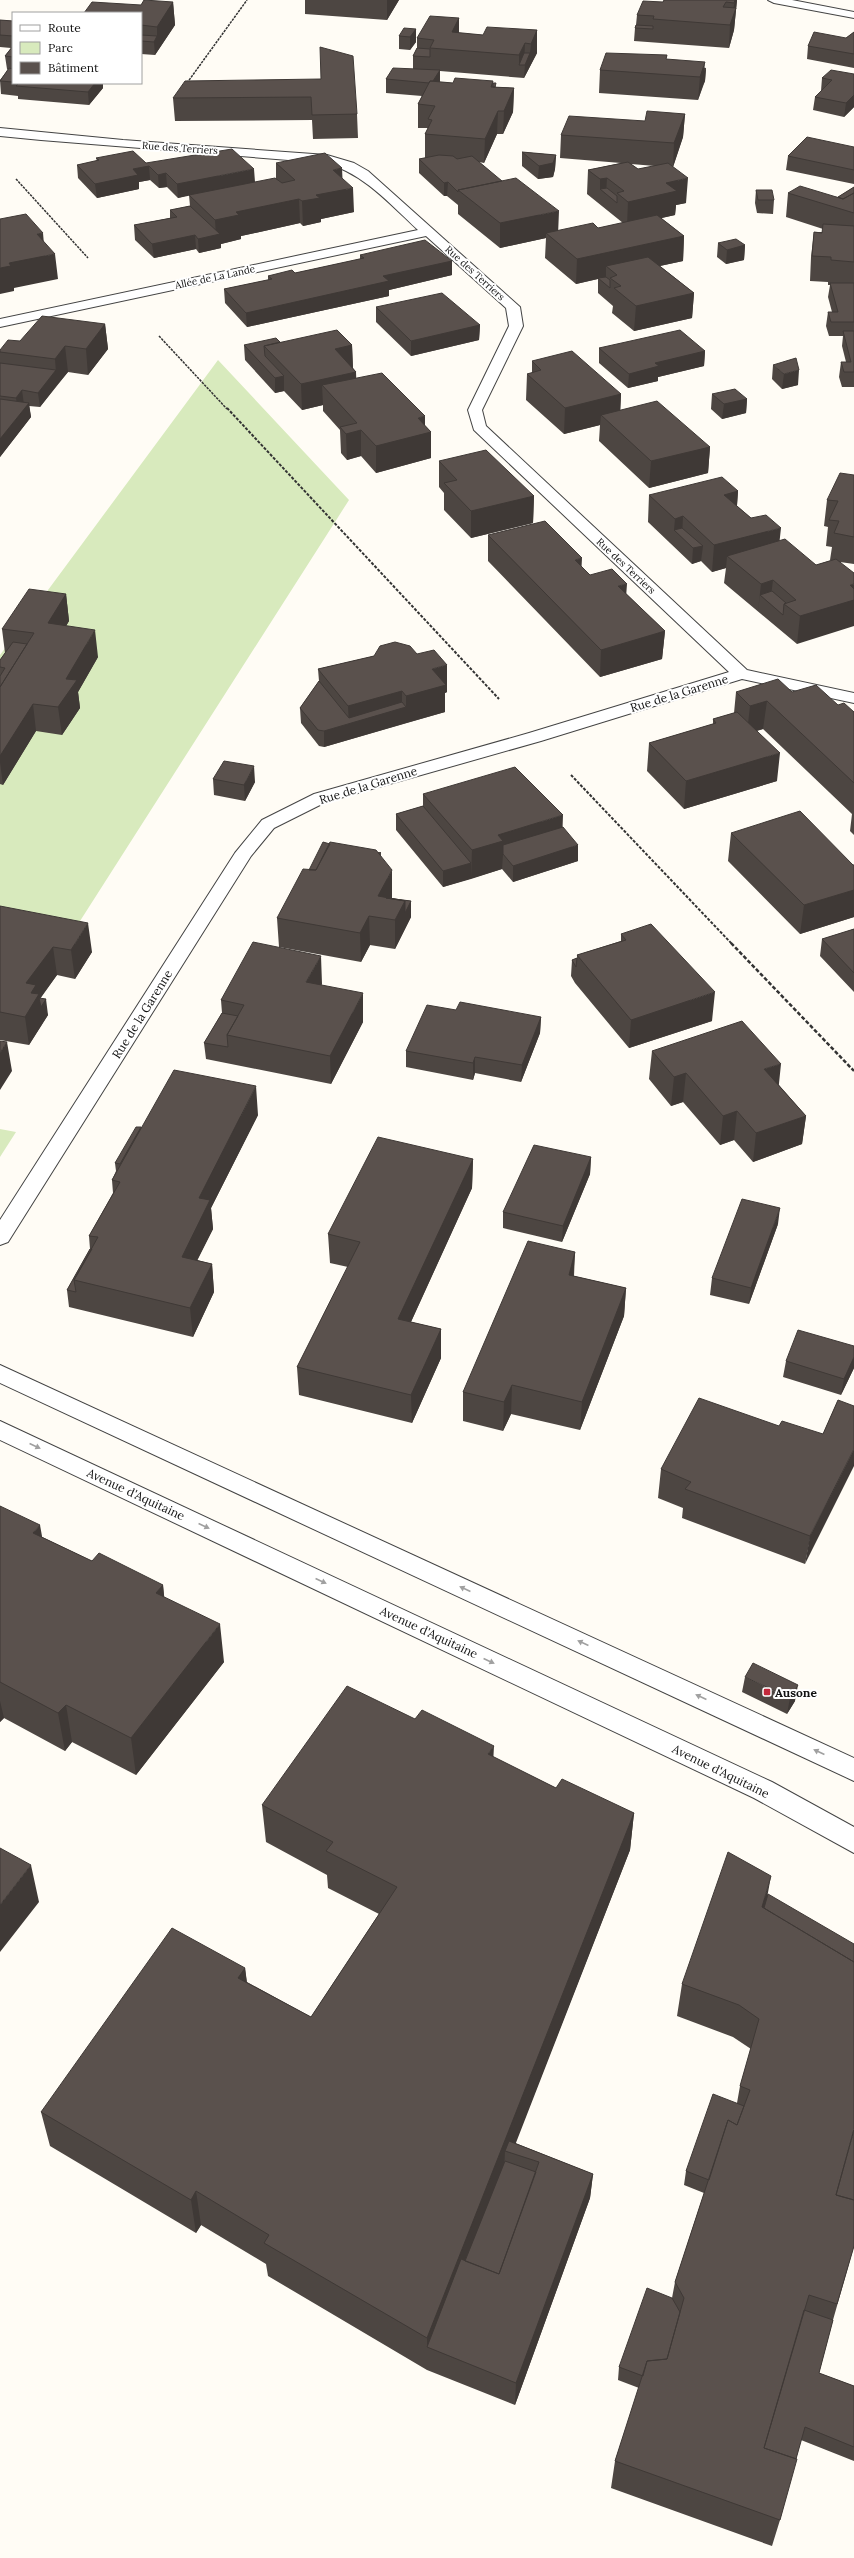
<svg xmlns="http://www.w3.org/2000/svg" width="854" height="2558" viewBox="0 0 854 2558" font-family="Lora,serif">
<rect width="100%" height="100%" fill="#fffcf5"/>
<path fill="#d8eabd" d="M218,360L349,500L73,932L0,918V655Z
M0,1129L16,1132L0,1157Z"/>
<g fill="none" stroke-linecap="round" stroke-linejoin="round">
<g stroke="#444" stroke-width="2">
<path id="minor" d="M768,0H792L854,12V18L774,3Z
M0,128L123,140L327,155L354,163L368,171L520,307L523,326L482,410L486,426L747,670L854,693V703L742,679L541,741L326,802L274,828L251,856L8,1242L0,1245V1220L235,853L262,820L314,794L529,733L729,672L474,430L468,410L509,326L506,308L426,236L0,327V319L418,230C389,203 364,174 326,163L41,140L0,136Z
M0,1365L854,1758V1781L0,1383Z
M0,1421L772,1782L854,1827V1853L754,1798L0,1440Z"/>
</g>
<path stroke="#333" stroke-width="1.5" stroke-dasharray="2.5 1" stroke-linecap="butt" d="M187,83L247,0
M16,179L88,258
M159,336L227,409"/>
<path stroke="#333" stroke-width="2" stroke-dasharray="3 1.5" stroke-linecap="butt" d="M227,408L499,699
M571,775L732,944"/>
<path stroke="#333" stroke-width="2.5" stroke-dasharray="4 2" stroke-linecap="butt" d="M731,943L854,1071"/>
<use href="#minor" fill="#fff" fill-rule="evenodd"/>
</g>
<path fill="#4d4642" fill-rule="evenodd" d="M305,0H399L387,20L305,14Z
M664,0H737L734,30L729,48L634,41L635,28L636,25L637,15L663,2Z
M173,2L175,25L155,55L141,54V5Z
M459,18V33L483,35L537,30V53L524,78L440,71V82L453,83H493L496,87L514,88L513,112L503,134H497L484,163L479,162L558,231L598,228L623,223L587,194L588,170L621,163L560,158L561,135L645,121L685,114L683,137L673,167L686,203L676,205L675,215L661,218L684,236L683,261L660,266L694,293L692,318L634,331L612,313L613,306L598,293V279L576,284L545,258L546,238L500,248L458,214V205L447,196H444L419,173V159L425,158V134L428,128H418V104L422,96L386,93V79L413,69V56L417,48V38ZM631,164L655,166L638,169Z
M0,20L13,21V83H103V88L89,105L18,99V96L1,94L0,80L8,70L7,69L5,56L11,48L0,47Z
M416,29V42L410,50L399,49V36Z
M854,32V68L807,59L808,46L846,38Z
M667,55L666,59L706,68L705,81L698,100L599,93L600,70Z
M854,74V107L844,117L813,110L815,97L821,91L822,78Z
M321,79L357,114L358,138L313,139L312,120L175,121L173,98Z
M854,147V184L786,170L788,156Z
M522,152L556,155L555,169L553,177L538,179L522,166Z
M96,158L146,163L255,182L276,179V163L342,178L354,212L321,219V222L303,226L300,223L241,236V239L221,244V248L199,253L196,249L154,258L135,240L134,225L170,218V210L190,206L189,195L178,198L167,187L159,188L150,180L139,182V189L97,198L78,178L77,165L97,161Z
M854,187V387H842L839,377L841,362H846L842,346L843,336H829L826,326L828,312H832L828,297L830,285H828V282L810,281L811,257L814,232H822L823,229L786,217L788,193L838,197Z
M756,190L774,200L773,214L757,213L755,203Z
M718,243L745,245L744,260L726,264L717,257Z
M360,255L452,261V275L389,290V296L247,327L225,303L224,289L268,280V276L295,273L360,259Z
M376,307L480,325L479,340L411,356L376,322Z
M105,324L108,349L88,375L68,372L40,407L29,406L31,417L0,457V350L20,341Z
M280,342L352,345L353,368L356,372V378L425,426L431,432V458L376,473L361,456L347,460L341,453L340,430L323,411V405L302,410L284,391L275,393L245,360L244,345Z
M599,348L705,351L704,366L658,377V381L628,388L599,363Z
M532,361L621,394L620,410L710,447L708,473L649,488L599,441L600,425L564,434L526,400L527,374L532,373Z
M773,365L798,385L782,389L772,379Z
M712,394L747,399L746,413L722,419L711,409Z
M439,461L534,496L533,523L471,538L444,510V493L439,487Z
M854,475V564L840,562L797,644L724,583L726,568L712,572L701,561L692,564L648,522L649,495L738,491L737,506L751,518L779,541L816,565L832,560H830L832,547L826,546L828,527L824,526L827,500Z
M488,535L581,566L590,575L626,594L665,631L662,659L600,677L488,561Z
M66,594L69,621L66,626L98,657L78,692L80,708L62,735L36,731L3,785L0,784V660L5,653L2,629Z
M374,656L447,692L445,693V712L324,747L319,746L301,723L300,708L319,681L318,669Z
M736,692H792L838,705L854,712V835L850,831L852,814L763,729L757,731L777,781L684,809L647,771L649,743L713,724V719L734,713Z
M213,779L255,782L245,801L214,795Z
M423,794L563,827L578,861L513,882L502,869L443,887L396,830V814L423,806Z
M731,833L854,865V917L800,934L728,861Z
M378,852H381V856L392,898L411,901V917L395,949L370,945L361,962L279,947L277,918Z
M0,906L92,952L75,979L57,975L40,998L48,1015L29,1045L0,1040Z
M854,929V992L820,956L822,939Z
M621,934L712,1021L629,1048L575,983L571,976L572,960L577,958V955L621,941Z
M322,984L321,985L363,1022L331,1084L206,1059L204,1043L222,1013L221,1000Z
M456,1010L541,1017L540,1033L521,1082L475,1073L473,1080L406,1067V1051Z
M652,1051L779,1085L806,1116L802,1144L753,1162L734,1140L720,1145L683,1102L671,1106L649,1079Z
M258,1115L211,1208L213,1229L197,1260L212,1264L214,1292L193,1337L69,1307L67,1290L90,1249L89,1236L113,1193L112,1180L116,1171L115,1163L141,1127Z
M591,1157L590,1174L562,1242L503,1228V1212Z
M473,1159L472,1188L411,1322L441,1329V1358L412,1423L299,1395L297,1367L348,1267L330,1263L328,1234Z
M778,1224L749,1304L710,1295L712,1278Z
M575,1252L574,1276L626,1288L624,1316L580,1430L511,1414L503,1431L463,1421V1392Z
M854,1346V1368L841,1395L783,1377L786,1361Z
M838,1400L805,1564L682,1518L683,1508L658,1498L661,1469L779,1426L823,1434Z
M0,1506L42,1537L92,1561L163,1585L164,1597L224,1662L136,1775L72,1742L65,1751L4,1718L0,1722Z
M745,1677L795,1701L787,1714L742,1692Z
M493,1757L556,1788L634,1813L630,1850L515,2143L593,2174L590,2198L515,2405L427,2370L268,2276L266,2264L201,2225L196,2233L50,2146L41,2112L245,1968L247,1982L311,2017L379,1914L328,1888L327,1875L266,1842L262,1805Z
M768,1894L854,2246L833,2320L819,2373L854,2386V2461L801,2440L780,2520L772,2546L611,2488L615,2461L639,2388L618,2380L619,2367L672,2298L675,2282L704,2193L684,2185L686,2171L737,2103L740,2086L751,2049L733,2037L677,2016L682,1984Z"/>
<path fill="#3f3936" d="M387,0H399L387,20Z
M735,0H737L734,30L729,48L730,25Z
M173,2L175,25L155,55L154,42L157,36V27Z
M459,18V41L452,32Z
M416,29V42L410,50V37Z
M537,30V53L524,78L525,65L530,53L531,44Z
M525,43L524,65H519V55Z
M705,62L703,85L698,100L700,77Z
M706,68L705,81L703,85L704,72Z
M440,70V83H432Z
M95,83H103V88L89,105L88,92Z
M514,88L513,112L503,134L504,111Z
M854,95V107L844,117L846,103Z
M498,111L497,134L484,163L485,139Z
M685,114L683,137L673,167L674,143Z
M556,155L555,169L553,177L538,179L539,166Z
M149,166L150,180L139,182V189L97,198L95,184L133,169Z
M342,168L343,190L353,188L354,212L321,219V222L303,226L302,201L316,195L333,170Z
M254,169L255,182L178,198L177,184Z
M166,173L167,187L159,188L158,175Z
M607,178L606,194L600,189V179Z
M688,178L686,203L676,205L675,215L627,226L628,202L666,183Z
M448,182L447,196H444V183Z
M299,199L300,223L241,236V239L221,244V248L199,253L198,239L216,235L215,220L236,212Z
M559,211L558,235L546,233V238L500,248V223Z
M43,233L45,256L55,254L58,279L14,288V291L0,294V268L9,263L37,234Z
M195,235L196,249L154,258L152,244Z
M684,236L683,261L617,275L606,266V277L576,284L577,259Z
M745,245L744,260L726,264L727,250Z
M452,261V275L389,290V296L247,327L246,313L383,276Z
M694,293L692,318L634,331L636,306Z
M105,324L108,349L88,375L86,349Z
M480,325L479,340L411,356V341Z
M352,345L353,370L335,349Z
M65,346L68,372L57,385L55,359Z
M705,351L704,366L658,377V381L628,388L629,374L655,363Z
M56,370L57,385L40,407L38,393Z
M799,370L798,385L782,389L784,374Z
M356,372L357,397L322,385L323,405L302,410L301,384Z
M284,376V391L275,393V378Z
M22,390L24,405L18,413L16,398Z
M621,394L620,420L601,415L600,425L564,434L565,408Z
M747,399L746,413L722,419L724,404Z
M29,403L31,417L0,457V439Z
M425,416V433L431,432V458L376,473V446L418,418Z
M361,430V456L347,460L346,434Z
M710,447L708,473L649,488L651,461Z
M738,491L736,518L724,495Z
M534,496L533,523L471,538V511Z
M683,516L682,537L674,530L675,519Z
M781,528L778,555L727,556L726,568L712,572L714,545Z
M703,546L701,561L692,564L693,548Z
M582,558L581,577L575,560Z
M773,580L770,604L760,595L758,611L761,584Z
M627,584L625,611L618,586Z
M854,584V626L797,644L800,616L850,585Z
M66,594L69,621L51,651L48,623Z
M95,630L98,657L78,692L80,708L62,735L58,707L66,679Z
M665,631L662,659L600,677L601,650Z
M447,665V692L445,693V712L406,723V696L432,669Z
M402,691V708L406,707V723L324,747V731L349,724L348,706Z
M767,701L763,729L747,733L750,706Z
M33,704L36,731L3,785L0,762V756Z
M780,753L777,781L684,809L686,781Z
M254,766L255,782L245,801L244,785Z
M563,815L562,843L503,854L502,869L471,879L472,850L498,835Z
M578,845V861L513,882V866Z
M471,863V879L443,887V871Z
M392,870V898L386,910L378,896Z
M854,890V917L800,934L804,905Z
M405,901H411V917L395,949V920Z
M369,916L370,945L361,962L360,933Z
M88,923L92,952L75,979L71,950Z
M53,947L57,975L40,999H46L48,1015L29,1045L25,1017L26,983Z
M321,956L322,984L307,1011L306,982Z
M715,992L712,1021L629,1048L631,1020Z
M363,993V1022L331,1084L330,1056Z
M541,1017L540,1033L521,1082L522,1065Z
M7,1042L12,1071L0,1090V1053Z
M475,1057V1073L473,1080V1063Z
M781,1064L778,1093L764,1069Z
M686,1073L683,1102L671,1106L674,1077Z
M256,1086L258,1115L211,1208L213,1229L185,1285L182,1257L199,1198Z
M737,1111L734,1140L720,1145L723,1116Z
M806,1116L802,1144L753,1162L756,1133Z
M591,1157L590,1174L562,1242L563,1226Z
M473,1159L472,1188L399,1348L398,1319Z
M780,1208L778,1224L749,1304L751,1288Z
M575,1252L573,1280L569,1275Z
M212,1264L214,1292L193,1337L190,1308Z
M626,1288L624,1316L580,1430L582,1402Z
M441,1329V1358L412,1423L411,1395Z
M854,1357V1368L841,1395L844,1379Z
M512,1385L511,1414L503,1431L504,1402Z
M854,1449V1466L805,1564L810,1536Z
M40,1525L47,1564L33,1533Z
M163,1585L167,1624L156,1593Z
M220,1624L224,1662L136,1775L131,1738Z
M798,1685L795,1701L787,1714L790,1698Z
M0,1701L4,1718L0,1722Z
M66,1705L72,1742L65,1751L58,1713Z
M494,1746L492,1783L488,1754Z
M634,1813L630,1850L512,2153L505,2151L504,2171L427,2347V2370V2338Z
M31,1865L39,1902L0,1952V1905Z
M771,1876L765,1909L762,1907Z
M245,1968L249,2003L238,1978Z
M593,2174L590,2198L515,2405L516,2383Z
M196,2191L201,2225L196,2233L191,2200Z"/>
<path fill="#5a514d" stroke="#3f3936" d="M144,0L173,2L157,27L141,25V13H84L92,2L141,5Z
M664,0H735L734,3L726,2L723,7L736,8L730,25L653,19L654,16L637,15L643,1L663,2Z
M430,16L459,18L452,32L483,35L487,27L537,30L531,44L525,43L519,55L430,48L434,40L417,38Z
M0,20L13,21V36L0,35Z
M636,25L653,26V29L635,28Z
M404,28L416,29L410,37L399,36Z
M814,32L846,38L854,32V54L808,46Z
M141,35L157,36L154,42L141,41Z
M13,46V57L5,56Z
M320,47L353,56L357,114L312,115L311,97L173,98L185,81L321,79Z
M417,48L430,49V57L413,56Z
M524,53H530L525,65H519Z
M606,53L667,55L666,59L705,62L700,77L600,70Z
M9,68L13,69V82L0,81Z
M393,68L440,70L433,81H430L429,83L386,79Z
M831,70L854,74V95L846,103L815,97L832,80L822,78Z
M455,78L493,81L491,87L514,88L504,111H498L485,139L425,134L432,120L428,119L435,106L418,104L430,81L453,83Z
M19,83H95L88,92L16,86Z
M493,83H496L495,87H493Z
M647,111L685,114L674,143L561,135L569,116L645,121Z
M807,137L854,147V170L788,156Z
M232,149L254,169L177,184L166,173L158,175L149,166L133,169L138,175L95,184L77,165L99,160L96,158L133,151L146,163Z
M522,152L556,155L553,163L539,166Z
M325,153L342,168L333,170L353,188L316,195L320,198L302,201L299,199L236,212L239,215L215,220L189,195L275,178L282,183L295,180L276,163Z
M439,155L453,156L457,159L472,156L502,181L458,190V192L448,182L444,183L419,159Z
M628,162L638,169L668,163L688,178L666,183L677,191L628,202L617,193L624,191L607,178L600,179L588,170Z
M516,178L559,211L500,223L458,190Z
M800,186L843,199L854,193V213L788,193Z
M854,187V193L843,199L838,197Z
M607,188L617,196V203L600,189Z
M756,190H772L774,200H758Z
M190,206L220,234L198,239L195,235L152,244L134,225L177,217L170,210Z
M26,214L43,233L37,234L55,254L9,263L11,266L0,268V219Z
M657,215L684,236L577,259L546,233L593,223L598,228Z
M823,224L854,226V262L831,260V257L812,256L814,232L822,233Z
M736,239L745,245L727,250L718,243Z
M425,240L452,261L383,276L389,281L246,313L224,289L272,279L268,276L292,270L295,273L364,258L360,255Z
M648,257L694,293L636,306L614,288L621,286L610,278L617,275L606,266Z
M606,277L610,280V288L598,278Z
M830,283H854V322H831L828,312H838Z
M442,293L480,325L411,341L376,307Z
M42,316L105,324L86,349L65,346L55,359L0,352V350L8,340L20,341Z
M337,330L352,345L335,349L356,372L301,384L264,346Z
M680,330L705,351L655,363L659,366L629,374L599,348Z
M843,331H854V372H844L841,362H851Z
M276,338L280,342L264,346L265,356L284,376L275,378L244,345Z
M572,351L621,394L565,408L527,374L541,370L532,361Z
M796,358L799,370L784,374L773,365Z
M0,363L56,370L38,393L22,390L16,398L0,396Z
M382,373L425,416L418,418L431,432L376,446L361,430L346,434L340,427L357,423L322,385Z
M735,389L747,399L724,404L712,394Z
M0,399L29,403L0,439Z
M657,401L710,447L651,461L601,415Z
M486,450L534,496L471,511L444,483L457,480L439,461Z
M840,473L854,475V537L834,533L839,521L829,520L838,501L827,500Z
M722,477L738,491L724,495L751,518L766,515L781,528L714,545L683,516L675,519L649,495Z
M545,521L582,558L575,560L590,575L612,569L627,584L618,586L665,631L601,650L488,535Z
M682,528L703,546L693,548L674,530Z
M785,539L816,565L836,559L854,573V584L850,585L854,589V600L800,616L784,604L796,600L773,580L761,584L727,556Z
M29,589L66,594L48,623L95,630L66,679L77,680L58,707L33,704L0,756V687L34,633L2,629Z
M772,591L786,603L784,604L783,615L760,595Z
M13,642L27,644L0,687V676L5,668L0,667V660Z
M395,642L410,646L417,654L434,650L447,665L432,669L446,685L406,696L402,691L348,706L318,669L374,656L380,646Z
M778,679L792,692L816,685L838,705L844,703L854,712V783L767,701L750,706L736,692Z
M319,681L349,718L402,702L406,707L324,731L318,730L300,708Z
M737,712L780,753L686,781L649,743L716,723L713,719Z
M224,761L254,766L244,785L213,779Z
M515,767L563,815L498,835L503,841L472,850L423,794Z
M423,806L471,863L443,871L396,814Z
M800,811L853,865H854V890L804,905L731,833Z
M563,827L578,845L513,866L503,854V845Z
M323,842L330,844L316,870H309Z
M330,842L376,850L392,870L378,896L405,901L395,920L369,916L360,933L277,918L303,869L316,870Z
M386,898L411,901L405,913V901Z
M0,906L88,923L71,950L53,947L26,983L36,985L31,993L39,994L25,1017L0,1012Z
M651,924L715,992L631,1020L577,955L626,940L621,934Z
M854,929V973L822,939Z
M253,942L321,956L306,982L363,993L330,1056L227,1035L244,1005L221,1000Z
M577,958L576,967L572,960Z
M39,998L46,999L41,1007Z
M460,1002L541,1017L522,1065L475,1057L473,1063L406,1051L427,1005L456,1010Z
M222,1013L238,1016L227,1035L228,1047L204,1043Z
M742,1021L781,1064L764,1069L806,1116L756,1133L737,1111L723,1116L686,1073L674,1077L652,1051Z
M0,1041L7,1042L0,1053Z
M174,1070L256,1086L199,1198L210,1200L182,1257L212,1264L190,1308L74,1280L98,1237L89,1236L120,1182L112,1180Z
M136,1127H141L120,1164L115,1163Z
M378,1137L473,1159L398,1319L441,1329L411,1395L297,1367L360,1242L328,1234Z
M534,1145L591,1157L563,1226L503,1212Z
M742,1199L780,1208L751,1288L712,1278Z
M528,1241L575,1252L569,1275L626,1288L582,1402L512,1385L504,1402L463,1392Z
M90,1249H92L74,1280L76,1292L67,1290Z
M798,1330L854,1346V1357L844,1379L786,1361Z
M699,1398L779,1426L782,1421L823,1434L838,1400L854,1406V1449L810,1536L685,1489L691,1482L661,1469Z
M0,1506L40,1525L33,1533L92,1561L99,1553L163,1585L156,1593L220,1624L131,1738L66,1705L58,1713L0,1682Z
M753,1663L798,1685L790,1698L745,1677Z
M347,1686L415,1719L422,1710L494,1746L488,1754L556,1788L562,1779L634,1813L427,2338L264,2243L269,2235L196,2191L191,2200L41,2112L172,1928L245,1968L238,1978L311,2017L397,1887L326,1851L333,1842L262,1805Z
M0,1848L31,1865L0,1905Z
M728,1852L771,1876L762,1907L854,1962V2129L836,2195L854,2200V2246L837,2304L809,2295L764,2448L797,2459L780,2520L615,2461L647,2361L667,2359L684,2298L675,2282L728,2120L737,2125L750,2090L740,2086L759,2019L739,2005L682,1984Z
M768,1894L854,1944V1962L764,1908Z
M713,2094L744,2106L737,2125L728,2120L709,2180L686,2171Z
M854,2130V2200L836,2195Z
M509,2141L593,2174L516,2383L427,2347L461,2259L499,2274L539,2162L505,2151Z
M505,2161L536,2172L499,2274L465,2261Z
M647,2288L672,2298L680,2312L667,2359L647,2361L643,2376L619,2367Z
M804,2310L833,2320L819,2373L854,2386V2447L805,2427L796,2459L764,2448Z"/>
<defs><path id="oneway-solid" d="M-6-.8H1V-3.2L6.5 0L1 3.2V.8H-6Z"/></defs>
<g fill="#a0a0a0">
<use href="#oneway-solid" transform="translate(35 1446) rotate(25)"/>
<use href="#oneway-solid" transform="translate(204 1526) rotate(25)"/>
<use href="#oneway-solid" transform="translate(321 1581) rotate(25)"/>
<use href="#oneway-solid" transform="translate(465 1589) rotate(-155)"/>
<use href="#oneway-solid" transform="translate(583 1643) rotate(-155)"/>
<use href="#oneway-solid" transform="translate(489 1661) rotate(25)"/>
<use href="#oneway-solid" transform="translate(701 1697) rotate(-155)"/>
<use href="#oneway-solid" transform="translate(819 1752) rotate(-155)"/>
</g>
<rect fill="#c2283b" stroke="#fff" stroke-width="1.5" x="763" y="1688" width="8" height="8" rx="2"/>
<g text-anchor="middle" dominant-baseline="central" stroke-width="4" stroke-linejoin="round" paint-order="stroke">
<g font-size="10" fill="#111" stroke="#fff">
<text transform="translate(180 148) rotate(4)">Rue des Terriers</text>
<text transform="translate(475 273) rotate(42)">Rue des Terriers</text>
<text transform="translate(215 277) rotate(-12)">Allée de La Lande</text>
<text transform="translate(626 566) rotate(43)">Rue des Terriers</text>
</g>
<g font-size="12" fill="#111" stroke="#fff">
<text transform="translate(679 693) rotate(-17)">Rue de la Garenne</text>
<text transform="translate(368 785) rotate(-17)">Rue de la Garenne</text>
<text transform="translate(142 1014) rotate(-58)">Rue de la Garenne</text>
<text transform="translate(136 1494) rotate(25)">Avenue d'Aquitaine</text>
<text transform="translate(429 1632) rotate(25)">Avenue d'Aquitaine</text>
<text transform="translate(721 1771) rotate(26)">Avenue d'Aquitaine</text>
</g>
<g font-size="12" font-weight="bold" fill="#111" stroke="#fff" text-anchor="start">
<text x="775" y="1692">Ausone</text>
</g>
</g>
<rect x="12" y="12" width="130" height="72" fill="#ffffff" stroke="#a0a0a0"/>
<rect x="20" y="25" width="20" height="6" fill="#ffffff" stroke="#a0a0a0"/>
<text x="48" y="32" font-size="12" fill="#111111">Route</text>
<rect x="20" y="42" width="20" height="12" fill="#d8eabd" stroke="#a0a0a0"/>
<text x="48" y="52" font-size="12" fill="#111111">Parc</text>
<rect x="20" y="62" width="20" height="12" fill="#5a514d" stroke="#a0a0a0"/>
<text x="48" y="72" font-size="12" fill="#111111">Bâtiment</text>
</svg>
